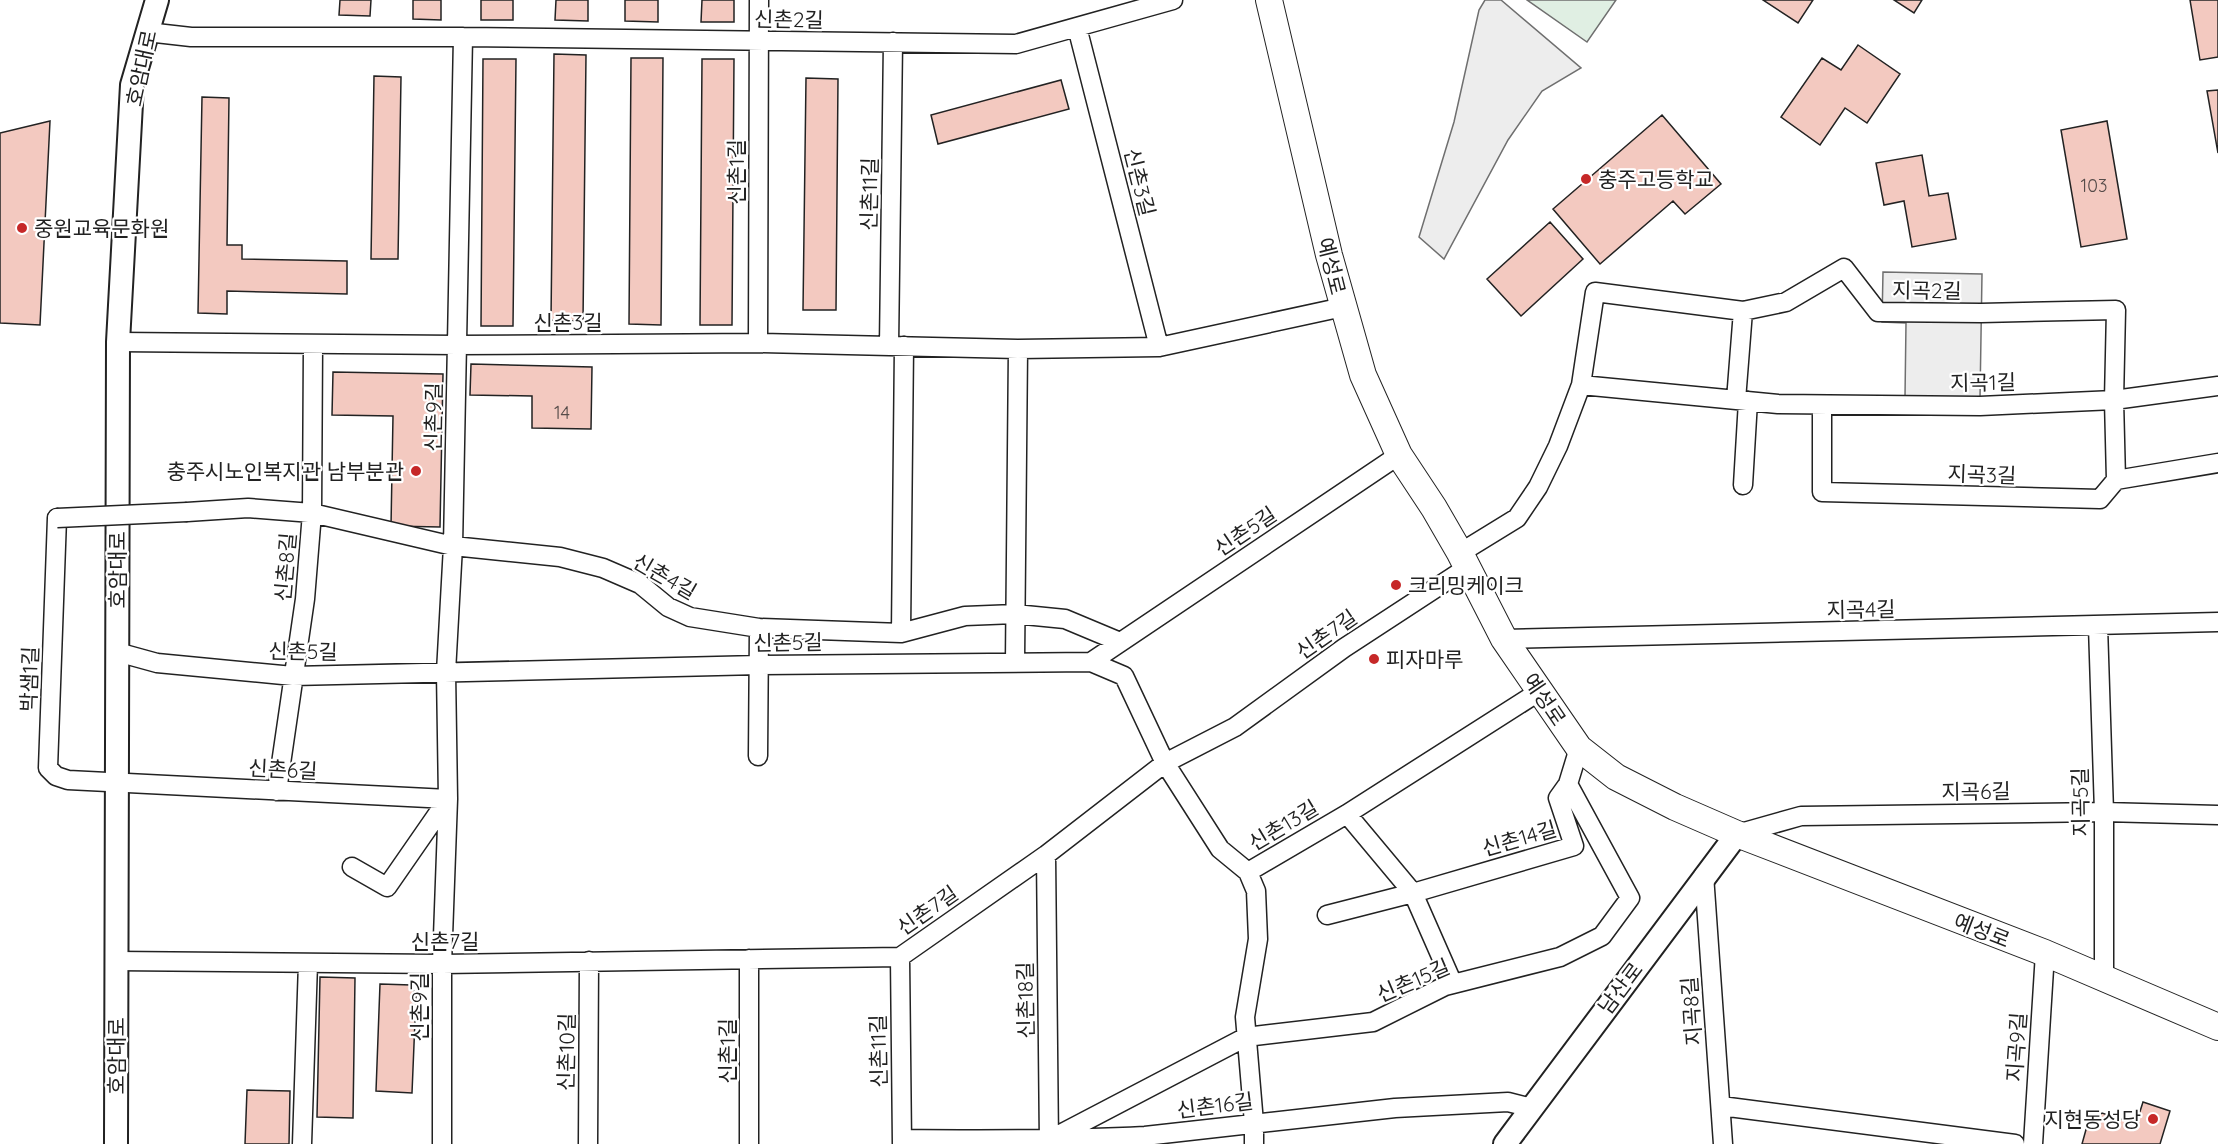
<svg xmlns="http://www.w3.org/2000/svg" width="2218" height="1144" viewBox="0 0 2218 1144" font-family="Quicksand,'Noto Sans KR',sans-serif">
<rect width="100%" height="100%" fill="#fff"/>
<path fill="#e0efe3" stroke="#6f6f6f" stroke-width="1.5" d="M1527,0H1616L1587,42Z"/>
<path fill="#ededed" stroke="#6f6f6f" stroke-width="1.5" d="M1485,0H1501L1581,68L1542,91L1508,140L1444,259L1419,237L1454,122L1479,10Z
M1883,272L1982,274L1980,398L1905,397L1906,323L1882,322Z"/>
<path fill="#f3c9c0" stroke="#222" stroke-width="1.5" d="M340,0H371L370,16L339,15Z
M413,0H441V20L413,19Z
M481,0H513V20H481Z
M556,0H588V21L555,20Z
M625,0H658V22L625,21Z
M702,0H734V22H701Z
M1763,0H1813L1798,23Z
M1894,0H1922L1914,13Z
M2190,0H2218V57L2200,60Z
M1858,45L1900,74L1867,123L1845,108L1820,145L1781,117L1822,58L1841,70Z
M554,54L586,55L583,321L551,320Z
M631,58H663L661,325L629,324Z
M483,59H516L513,326H481Z
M702,59H734L732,325H700Z
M374,76L401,77L398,259H371Z
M806,78L838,79L836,310H803Z
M1061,80L1069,109L938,144L931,115Z
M2218,90V153L2207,91Z
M202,97L229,98L227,245H242V259L347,261V294L227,291V314L198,313Z
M1662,115L1721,184L1685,214L1673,201L1600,264L1553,209Z
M50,121L40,325L0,323V133Z
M2107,121L2127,239L2081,247L2061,130Z
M1922,155L1929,196L1948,193L1956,239L1912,247L1904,201L1884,205L1876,163Z
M1550,222L1583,259L1521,316L1487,279Z
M471,364L592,367L591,429L532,428V396L470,395Z
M333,372L443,374L440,527L391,526L393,416L332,415Z
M320,977L355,978L353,1118L317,1117Z
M380,984L411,985L416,996L412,1093L376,1091Z
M247,1090L290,1091L289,1144H245Z
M2143,1102L2170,1111L2160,1144H2082L2087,1126L2102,1113L2136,1124Z"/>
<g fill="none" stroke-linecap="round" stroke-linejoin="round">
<g stroke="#222" stroke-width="21">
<path id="minor" d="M1077,27L1159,347
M147,32L191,37H463L1016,44L1173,0
M118,342L457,345L758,343L1018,349L1159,347L1343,307
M758,343L759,0
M889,346L893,42
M1581,385L1595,292L1743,311L1786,302L1844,268L1878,312L1981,313L2116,310L2114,400L2116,480
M1736,400L1743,311
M1822,405V492L2100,499L2116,480L2218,463
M1743,485L1748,401
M187,512L248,508L312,513L453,546L560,557L603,568L640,584L668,607L690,617L759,628L901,633L965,616L1015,614L1065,619L1120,642
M57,518L48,768L56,776L68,780L448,799
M1460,553L1517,518L1538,487L1558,446L1581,385L1778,404L1980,406L2114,400L2218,386
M2098,626L2104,812V977
M901,633L904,346
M1504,639L2218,622
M117,652L157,663L293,676L759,665L1091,662L1399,455
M1015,661L1018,349
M1091,662L1124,676L1165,763L1220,849L1248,872L1256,891L1258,939L1245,1017L1254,1123V1144
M758,756L759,628
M277,791L305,599L312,513L313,345
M1347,814L1413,893L1453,984
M1737,834L1801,816L2104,812L2218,815
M1046,855L1049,1144
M352,867L387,887L448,799
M1248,872L1347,814L1540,691
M1704,875L1723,1144
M1327,915L1413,893L1574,846L1558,798L1568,784
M900,957L902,1144
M115,961L442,964L900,957L1046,855L1165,763L1235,727L1344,648L1468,567
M1721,1106L2015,1144
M902,1139C983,1140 1064,1140 1145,1136L1395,1108L1508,1102L1532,1108
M302,1144L308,963
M442,1144V964L448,799L446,672L453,546L463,37
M588,1144L589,961
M749,1144V959
M1048,1144L1049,1140L1246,1037L1373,1022L1445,986L1560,957L1602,936L1630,898L1568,784L1579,748
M2033,1144L2045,953"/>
</g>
<g stroke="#222" stroke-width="26">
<path id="tertiary" d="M116,1144L118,342L132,85L157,0
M1505,1144L1737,834"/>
</g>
<g stroke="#222" stroke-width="28">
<path id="secondary" d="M1269,0L1329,255L1363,375L1399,455L1434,508L1460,553L1504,639L1579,748L1616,777L1675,807L1737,834L2045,953L2218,1027"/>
</g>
<use href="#minor" stroke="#fff" stroke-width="18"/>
<use href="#tertiary" stroke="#fff" stroke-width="22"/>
<use href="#secondary" stroke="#fff" stroke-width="26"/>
<g stroke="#222" stroke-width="21" stroke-linecap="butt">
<path id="minor-bridge" d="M57,518L187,512"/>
</g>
<use href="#minor-bridge" stroke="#fff" stroke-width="18"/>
</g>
<g fill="#c62828" stroke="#fff" stroke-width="2">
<circle cx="1586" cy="179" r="6"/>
<circle cx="22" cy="228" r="6"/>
<circle cx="416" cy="471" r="6"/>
<circle cx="1396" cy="585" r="6"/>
<circle cx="1374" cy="659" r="6"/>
<circle cx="2153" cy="1119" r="6"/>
</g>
<g text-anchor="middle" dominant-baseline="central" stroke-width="4.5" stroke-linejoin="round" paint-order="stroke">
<g font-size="18" fill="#564c4a">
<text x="2094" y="185">103</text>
<text x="562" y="412">14</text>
</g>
<g font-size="21" fill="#222" stroke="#fff">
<text transform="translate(789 19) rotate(1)">신촌2길</text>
<text transform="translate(141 68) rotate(-78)">호암대로</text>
<text transform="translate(736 172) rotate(-90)">신촌1길</text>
<text transform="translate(1140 182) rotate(76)">신촌3길</text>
<text transform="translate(869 194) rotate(-89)">신촌11길</text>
<text transform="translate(1332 266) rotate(76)">예성로</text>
<text transform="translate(1927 290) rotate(1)">지곡2길</text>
<text x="568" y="322">신촌3길</text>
<text transform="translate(1983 382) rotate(-1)">지곡1길</text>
<text transform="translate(433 417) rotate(-89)">신촌9길</text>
<text transform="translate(1982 474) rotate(2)">지곡3길</text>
<text transform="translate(1245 531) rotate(-34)">신촌5길</text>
<text transform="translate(285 567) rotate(-85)">신촌8길</text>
<text transform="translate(117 570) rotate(-90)">호암대로</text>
<text transform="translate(665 576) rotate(30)">신촌4길</text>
<text transform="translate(1861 609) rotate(-1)">지곡4길</text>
<text transform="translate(1326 634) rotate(-35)">신촌7길</text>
<text transform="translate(788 642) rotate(-1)">신촌5길</text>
<text transform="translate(303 651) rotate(1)">신촌5길</text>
<text transform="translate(29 679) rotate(-88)">박샘1길</text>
<text transform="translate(1545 699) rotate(56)">예성로</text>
<text transform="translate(283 769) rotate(3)">신촌6길</text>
<text transform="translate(1976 791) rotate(-1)">지곡6길</text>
<text transform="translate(2080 802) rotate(-91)">지곡5길</text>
<text transform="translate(1283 825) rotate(-31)">신촌13길</text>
<text transform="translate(1519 838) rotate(-16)">신촌14길</text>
<text transform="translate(927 910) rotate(-35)">신촌7길</text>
<text transform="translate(1982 930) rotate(21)">예성로</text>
<text x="445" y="941">신촌7길</text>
<text transform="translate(1413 980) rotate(-23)">신촌15길</text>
<text transform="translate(1620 988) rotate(-53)">남산로</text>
<text transform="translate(1025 1000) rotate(-91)">신촌18길</text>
<text transform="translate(419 1007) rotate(-90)">신촌9길</text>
<text transform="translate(1691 1011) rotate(-94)">지곡8길</text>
<text transform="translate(2016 1047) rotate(-86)">지곡9길</text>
<text transform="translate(727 1051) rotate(-90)">신촌1길</text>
<text transform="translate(878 1051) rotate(-91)">신촌11길</text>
<text transform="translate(566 1052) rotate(-89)">신촌10길</text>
<text transform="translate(116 1056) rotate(-90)">호암대로</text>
<text transform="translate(1215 1105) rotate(-7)">신촌16길</text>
</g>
<g font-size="21" fill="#222" stroke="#fff" text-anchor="start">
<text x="1598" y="179">충주고등학교</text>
<text x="34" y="228">중원교육문화원</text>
<text x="404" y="471" text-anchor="end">충주시노인복지관 남부분관</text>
<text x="1408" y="585">크리밍케이크</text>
<text x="1386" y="659">피자마루</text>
<text x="2141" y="1119" text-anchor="end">지현동성당</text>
</g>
</g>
</svg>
